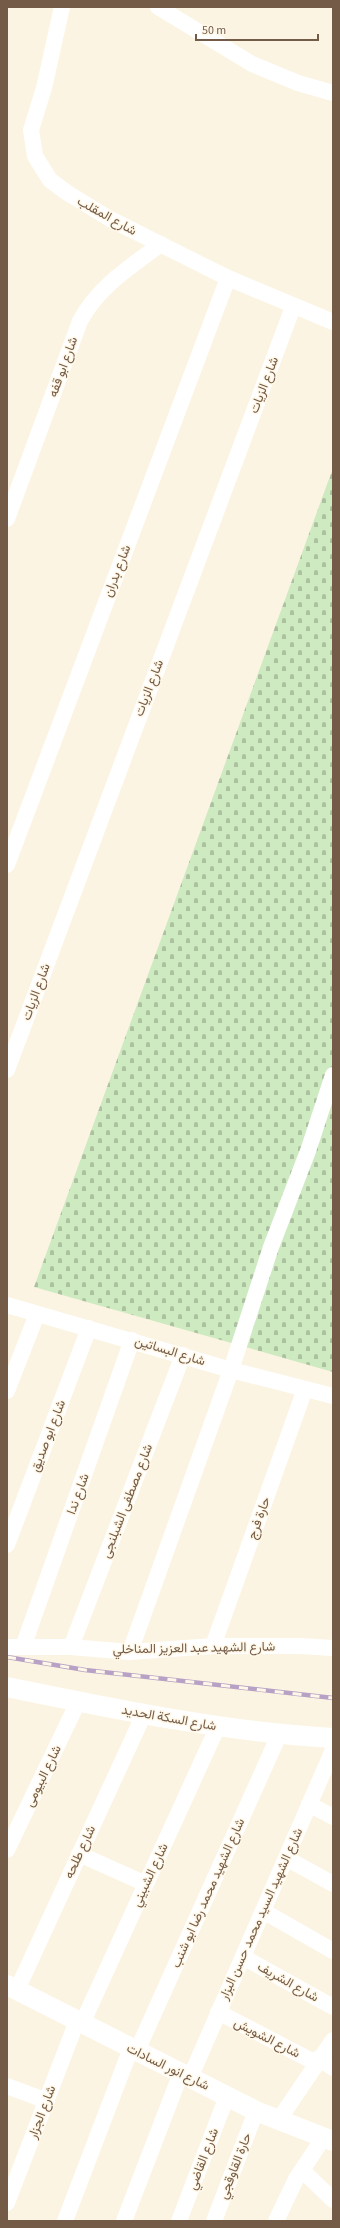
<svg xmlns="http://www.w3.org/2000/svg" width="340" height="2228" viewBox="0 0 340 2228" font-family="'Source Sans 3',Vazirmatn,sans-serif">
<defs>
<pattern id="cemetery-stones" width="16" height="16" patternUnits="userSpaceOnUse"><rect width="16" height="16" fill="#ceeac1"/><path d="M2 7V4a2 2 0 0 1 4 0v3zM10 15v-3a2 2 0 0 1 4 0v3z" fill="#acc19f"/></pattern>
</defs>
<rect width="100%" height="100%" fill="#fcf4e2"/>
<path fill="url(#cemetery-stones)" d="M333,468V1372L34,1287Z"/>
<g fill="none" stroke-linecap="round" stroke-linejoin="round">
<path stroke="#fff" stroke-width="16" d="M62,7L44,88L31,130L35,156L50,180L66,192L110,219L228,278L333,322
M158,7L252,64L298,83L333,93
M7,519L80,321C99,286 130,267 161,244
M7,865L228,278
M7,1070L293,307
M7,1305L231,1370L333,1396
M7,1391L37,1314
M7,1545L89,1328
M213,1646L305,1389
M7,1647H71L130,1652L213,1646H300L333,1648
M23,1647L132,1340
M71,1647L183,1355
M130,1652L231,1370L271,1247L308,1151L333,1075
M309,1804L333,1817
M7,1850L78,1702
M79,1854L146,1884
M286,1858L333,1884
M263,1911L333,1951
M243,1957L333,2007
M17,1990L144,1714
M218,2012L316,2063
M82,2024L218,1726
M137,2051L279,1735
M319,2058L333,2068
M190,2078L333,1750
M7,2086L47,2101
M278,2121L333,2040
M302,2170L333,2200
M7,2203L77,2021
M65,2221L131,2048
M124,2221L181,2073
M179,2221L227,2096
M214,2221L256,2111
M276,2221L296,2179L324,2137"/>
<path stroke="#fff" stroke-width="20" d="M7,1687C115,1709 223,1732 333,1738
M7,1985L256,2111L333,2141"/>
<g stroke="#b7a1c5" stroke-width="4.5">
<path id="rail" d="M7,1657L85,1670L333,1698"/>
</g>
<use href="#rail" stroke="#fff8e8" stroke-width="3" stroke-dasharray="9" stroke-linecap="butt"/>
</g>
<g text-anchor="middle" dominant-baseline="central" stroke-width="3" stroke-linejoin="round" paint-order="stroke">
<g font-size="13" fill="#745b48" stroke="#fff8e8">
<text transform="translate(107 216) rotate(29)">شارع المقلب</text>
<text transform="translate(63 367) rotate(-70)">شارع ابو قفه</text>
<text transform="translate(264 385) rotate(-69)">شارع الزيات</text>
<text transform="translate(117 571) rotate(-69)">شارع بدران</text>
<text transform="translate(149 688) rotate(-69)">شارع الزيات</text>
<text transform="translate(36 992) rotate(-70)">شارع الزيات</text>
<text transform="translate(170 1351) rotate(17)">شارع البساتين</text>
<text transform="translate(48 1436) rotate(-69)">شارع ابو صديق</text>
<text transform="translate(78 1494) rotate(-70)">شارع ندا</text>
<text transform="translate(127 1501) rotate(-69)">شارع مصطفى الشبلنجى</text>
<text transform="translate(259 1518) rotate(-70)">حارة فرج</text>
<text transform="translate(194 1648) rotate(-1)">شارع الشهيد عبد العزيز المناخلي</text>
<text transform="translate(169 1718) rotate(10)">شارع السكة الحديد</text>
<text transform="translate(43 1776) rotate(-64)">شارع البيومى</text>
<text transform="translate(80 1852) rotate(-65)">شارع طلحه</text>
<text transform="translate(150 1875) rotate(-65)">شارع الشبيني</text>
<text transform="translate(208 1893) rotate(-66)">شارع الشهيد محمد رضا ابو شنب</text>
<text transform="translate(261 1914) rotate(-66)">شارع الشهيد السيد محمد حسن البزار</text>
<text transform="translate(288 1982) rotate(29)">شارع الشريف</text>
<text transform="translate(267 2038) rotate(27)">شارع الشويش</text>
<text transform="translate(168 2067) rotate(26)">شارع انور السادات</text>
<text transform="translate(42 2112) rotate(-69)">شارع الجزار</text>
<text transform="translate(203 2159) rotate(-69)">شارع القاضي</text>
<text transform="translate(235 2166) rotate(-69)">حارة القاوقجي</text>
</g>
</g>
<rect width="340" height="2228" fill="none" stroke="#745b48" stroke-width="16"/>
<path d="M196 34v6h122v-6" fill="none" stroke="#745b48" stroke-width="2"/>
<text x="202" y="34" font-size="12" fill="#745b48" stroke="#fff8e8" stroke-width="3" paint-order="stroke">50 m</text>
</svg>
